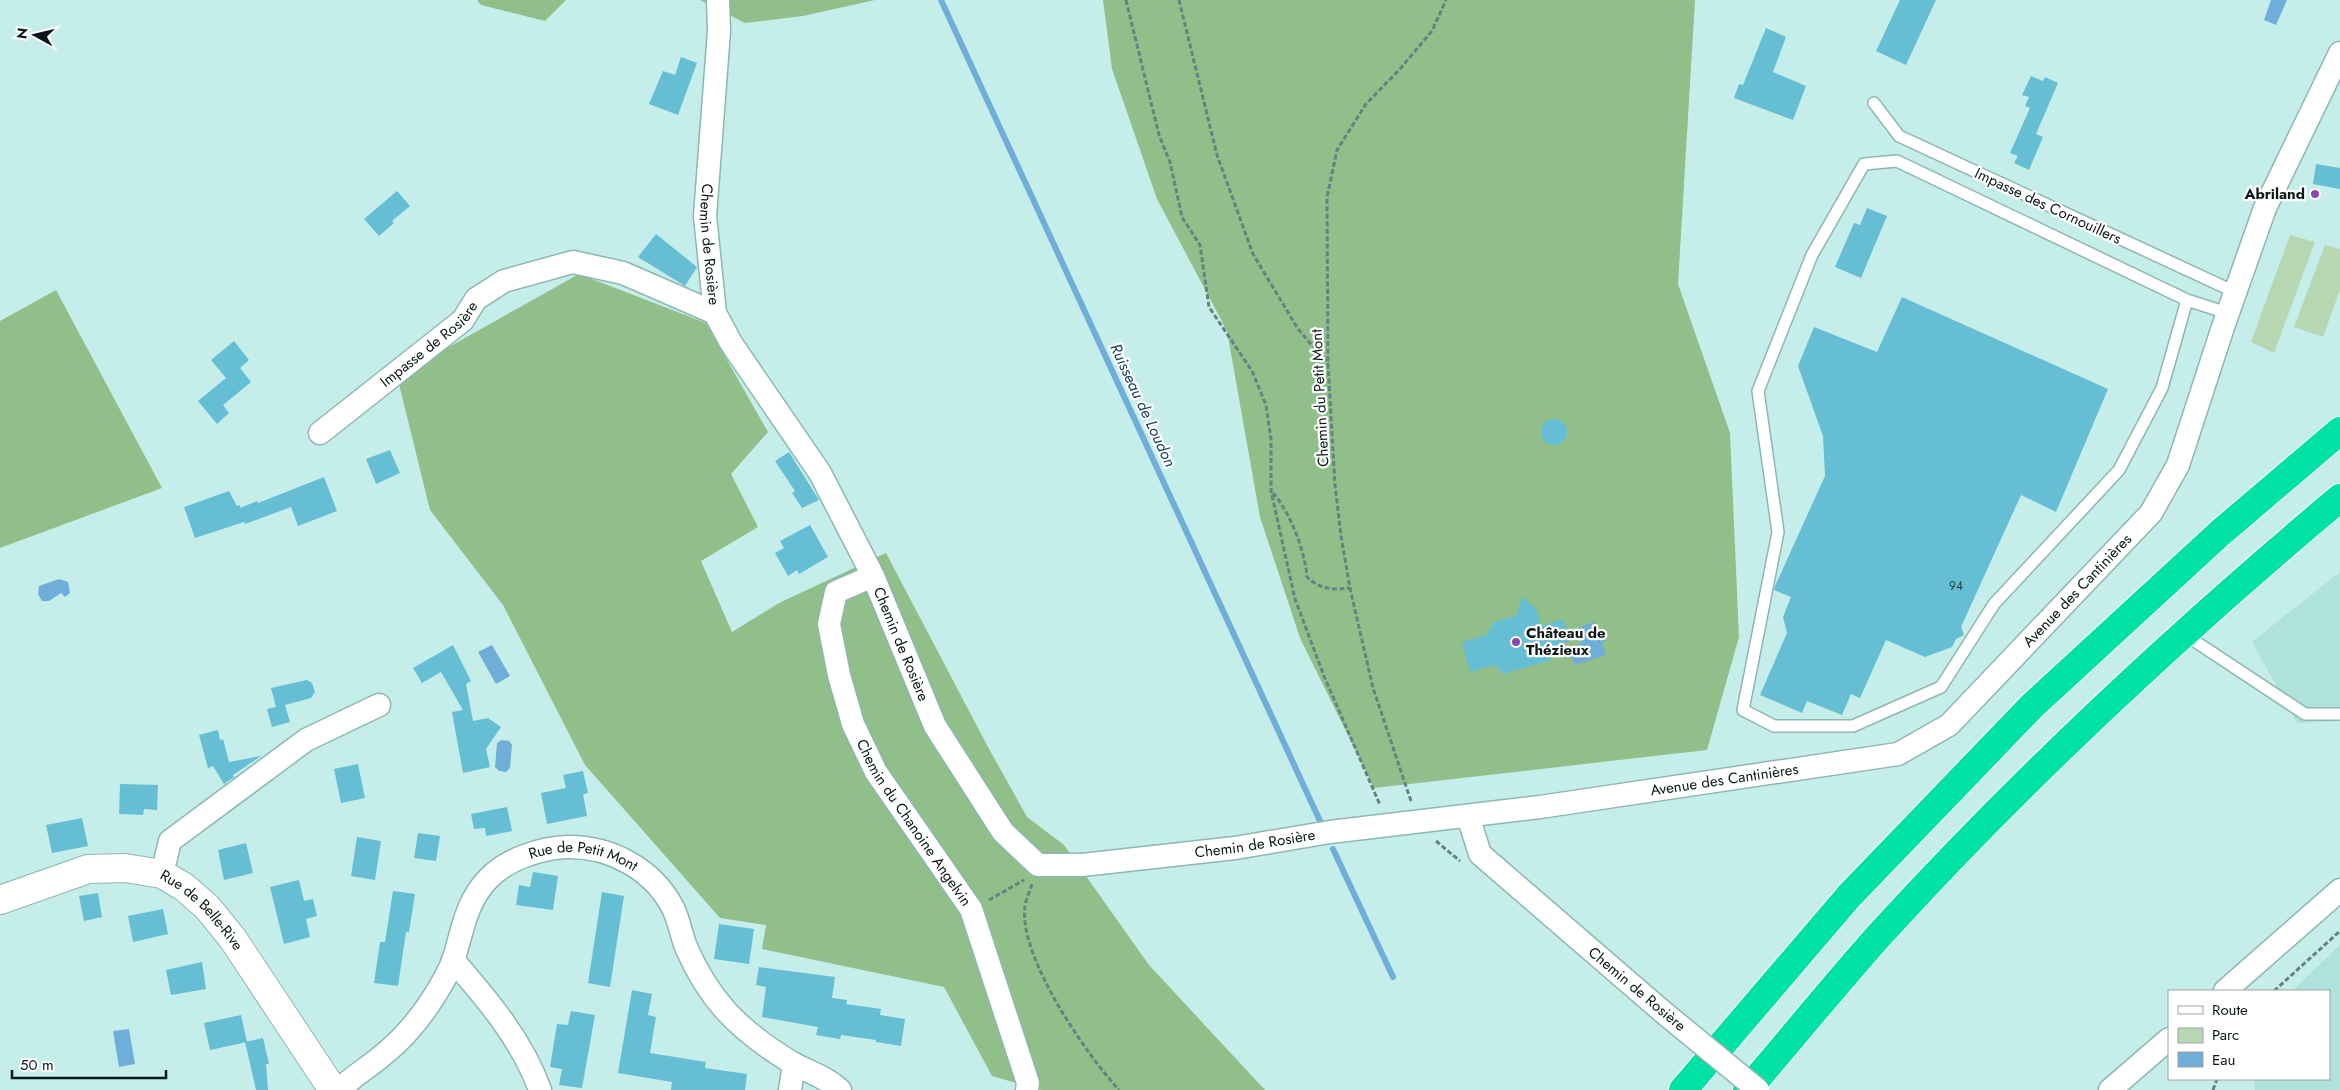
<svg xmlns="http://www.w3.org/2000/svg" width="2340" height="1090" viewBox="0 0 2340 1090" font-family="Jost,sans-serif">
<rect width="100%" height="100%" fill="#c5eeeb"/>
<path fill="#afe1dd" d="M2340,572V721L2297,723L2252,642Z
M2340,945V1090H2255V1079H2329V991H2292Z"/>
<path fill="#b7d7b3" d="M2290,235L2315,242L2274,353L2251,342Z
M2325,245L2340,249V290L2323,337L2294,327Z"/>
<path fill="#90bf89" d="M477,0H566L545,21L481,5Z
M700,0H875L803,16L745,23Z
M1103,0H1695L1678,284L1730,433L1739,637L1707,750L1374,788L1300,638L1260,517L1227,331L1157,199L1112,69Z
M579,274L706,323L768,432L731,474L758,527L701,561L732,632L779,603L886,553L988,747L1027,817L1064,845L1149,965L1265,1090H1041L992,1076L944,987L762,949L766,925L720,918L585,765L503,605L430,510L397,376Z
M56,290L162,488L0,548V321Z"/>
<path fill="#6faed9" d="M2271,0H2287L2276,25L2264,20Z
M59,579L68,582L70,593L65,597L61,593L49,601H42L38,594L39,586Z
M1594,622L1598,632L1605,636V641L1602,644L1606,655L1575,665L1569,650L1579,647L1583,638L1579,627Z
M492,645L510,676L496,684L478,652Z
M502,740L509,741L512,745L510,768L506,772L499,771L495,767L497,743Z
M129,1029L135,1064L119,1067L113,1031Z"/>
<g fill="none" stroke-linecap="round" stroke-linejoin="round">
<path stroke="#6faed9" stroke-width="6" d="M941,0L1320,821
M1333,849L1393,977"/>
</g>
<path fill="#65bed3" d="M1900,0H1936L1906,65L1876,51Z
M1766,28L1786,37L1773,72L1806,86L1793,120L1734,98L1739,84L1743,85Z
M681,57L697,63L678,115L649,104L663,71L675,75Z
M2031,76L2043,81L2045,77L2058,83L2036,134L2043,137L2029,170L2014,163L2018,156L2010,153L2030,108L2025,106L2029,97L2022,95Z
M2316,164L2340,168V189L2313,184Z
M397,191L410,206L392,221L394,223L379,236L364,219Z
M1867,208L1887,216L1861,278L1835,267L1854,223L1860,225Z
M656,234L697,267L685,286L638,257Z
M1902,297L2108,389L2056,512L2021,495L1961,627L1964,635L1956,639L1952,647L1925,657L1886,640L1860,698L1851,694L1842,715L1807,701L1802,713L1760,695L1787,633L1783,617L1791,597L1774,590L1775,586L1825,476L1823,436L1798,366L1814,327L1877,352Z
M234,341L249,360L240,368L251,382L223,405L229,413L217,424L198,401L226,378L211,360Z
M1541 432a13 13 0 1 1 26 0a13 13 0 1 1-26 0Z
M390,450L400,473L376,484L366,459Z
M789,452L819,500L802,508L792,493L795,491L775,461Z
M324,477L337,511L298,526L291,507L245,524L244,522L195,538L184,507L229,491L237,506L240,505V508L257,501L258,503Z
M810,525L828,557L799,574L797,570L788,576L775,553L784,548L780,541Z
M1522,596L1536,609L1541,626L1563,619L1570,641L1547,648L1551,660L1503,674L1495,665L1470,672L1462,642L1488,635L1487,630L1493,627L1492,623L1517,615Z
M453,645L471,681L466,684L473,721L488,718L501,727L486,749L490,767L463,773L452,712L463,710L441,672L422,683L413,668Z
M307,680L312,683L315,692L311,698L285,705L290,722L272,727L267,709L276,707L271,688Z
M218,730L220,740L223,739L229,762L261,756L233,775L234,777L224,784L213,766L208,768L199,735Z
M358,764L365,798L341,803L334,769Z
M583,771L588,793L583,794L587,816L547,824L541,793L566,788L563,775Z
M120,784L158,785L157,810L144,809L143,815L119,814Z
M507,807L512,831L486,836L485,828L474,829L471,814Z
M82,818L88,846L52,853L46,825Z
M418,833L440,836L436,861L414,858Z
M357,837L381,841L375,880L351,876Z
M246,843L253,873L224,880L218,850Z
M533,872L558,876L553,910L516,905L519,885L530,887Z
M299,880L304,901L313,899L317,916L306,919L310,937L284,944L270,887Z
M393,891L415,894L409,932H406L398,986L374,983L380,942H385Z
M602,892L624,896L610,987L588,983Z
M98,893L102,917L84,921L79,896Z
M163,909L168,934L133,942L128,916Z
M719,924L754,929L749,964L714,959Z
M202,962L206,989L171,995L166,970Z
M759,967L835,977L832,998L847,1000L846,1004L881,1009L880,1015L905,1019L901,1046L876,1042V1040L841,1035L840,1039L816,1035L818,1027L762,1017L766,987L756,985Z
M632,990L652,994L648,1015L656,1017L650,1053L706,1062L705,1068L747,1074L745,1090H671L672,1082L618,1073Z
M571,1011L595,1015L582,1088L559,1085L562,1069L550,1067L557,1024L568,1025Z
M241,1015L247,1042L210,1050L204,1023Z
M263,1038L269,1064H266L268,1090H256L245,1042Z"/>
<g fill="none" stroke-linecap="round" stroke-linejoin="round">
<g stroke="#8eb6b3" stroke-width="14">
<path id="service" d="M1874,103L1899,136L2235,292
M2187,300L1897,161L1864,164L1812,255L1758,391L1778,532L1743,710L1774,726H1853L1941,687L1994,604L2119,470L2162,388L2187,300L2227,313
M2184,634L2305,714H2340"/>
</g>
<g stroke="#8eb6b3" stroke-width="25">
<g id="minor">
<path id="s1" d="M718,0L719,31L705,216L715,313L731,343L820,473L873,576L935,726L1003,832L1038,865H1082L1235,848L1330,832L1540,807L1898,754L1949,725L2151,513L2178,465L2223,327L2265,208L2340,53"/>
<path id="s2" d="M320,433L463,320L476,299L504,281L573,262L623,273L715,313"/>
<path id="s3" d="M873,576L836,592L829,624L839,675L853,724L876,772L971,909L1028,1083L1027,1090"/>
<path d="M1468,816L1480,854L1663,1012"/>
<path d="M162,874L170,841L306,740L379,705"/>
<path d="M453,960C487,999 522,1040 540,1090"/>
<path d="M2225,991L2340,890"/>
<path id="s4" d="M339,1090C352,1077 369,1067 383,1055C403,1039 422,1016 435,995C442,984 450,970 454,958C463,929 466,902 488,879C507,859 541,848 567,847C610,846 653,869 673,908C679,920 681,934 686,947C696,970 709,992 726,1011C746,1033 769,1049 794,1064C810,1072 827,1078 840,1090"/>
<path d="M790,1090L794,1064"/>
<path d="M2110,1090L2169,1039"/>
</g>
</g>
<g stroke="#8eb6b3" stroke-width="30">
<g id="tertiary">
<path id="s5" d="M0,900L88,869L125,868L162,874L184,887L207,907L233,939L333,1090"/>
</g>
</g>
<g stroke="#fff" stroke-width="30">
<path id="motorway" d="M1683,1090L1849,896L2032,706L2220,533L2340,431
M1747,1090C1793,1037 1837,982 1884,930C2026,775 2180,632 2340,498"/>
</g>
<path stroke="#668280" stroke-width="3" stroke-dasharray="5 2.5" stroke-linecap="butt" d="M1126,0L1159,135L1170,162L1182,217L1200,245L1209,307L1252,371L1266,405L1271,439V491L1295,599L1324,676L1380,805
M1179,0L1217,155L1253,254L1298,329L1328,364
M1273,493C1290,512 1305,551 1307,577C1321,590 1333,590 1350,588
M1411,801L1373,688L1350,588L1341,536L1335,485L1328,364L1327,197L1337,150L1366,104L1400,69L1432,31L1446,0
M1436,841L1460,861
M1032,884C1030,891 1026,899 1025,906C1018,956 1086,1054 1119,1090
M989,900L1024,880
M2274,991L2340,931
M2213,1090L2217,1079"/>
<use href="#service" stroke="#fff" stroke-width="11"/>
<use href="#minor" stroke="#fff" stroke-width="22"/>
<use href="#tertiary" stroke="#fff" stroke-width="28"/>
<use href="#motorway" stroke="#00e1a6" stroke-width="28"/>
<g stroke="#8eb6b3" stroke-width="25" stroke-linecap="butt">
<path id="minor-bridge" d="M1663,1012L1758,1090"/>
</g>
<use href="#minor-bridge" stroke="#fff" stroke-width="22"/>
</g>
<g fill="#9043b4" stroke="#fff" stroke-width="2">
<circle cx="2315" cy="194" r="5"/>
<circle cx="1516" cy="642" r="5"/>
</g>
<g text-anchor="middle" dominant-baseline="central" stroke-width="4.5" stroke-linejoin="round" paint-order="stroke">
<g font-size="12" fill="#204246">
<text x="1956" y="586">94</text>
</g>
<g font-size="15" font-weight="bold" fill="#091817" stroke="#fff" text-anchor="end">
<text x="2305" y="194">Abriland</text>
<text x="1526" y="633" text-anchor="start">Château de<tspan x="1526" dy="17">Thézieux</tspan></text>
</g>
<g font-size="15" fill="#091817" stroke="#fff">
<text transform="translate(2048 206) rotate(25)">Impasse des Cornouillers</text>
<text stroke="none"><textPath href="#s1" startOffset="245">Chemin de Rosière</textPath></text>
<text stroke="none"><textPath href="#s2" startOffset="141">Impasse de Rosière</textPath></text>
<text transform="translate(1320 398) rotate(-93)">Chemin du Petit Mont</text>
<text stroke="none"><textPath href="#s1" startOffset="2070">Avenue des Cantinières</textPath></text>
<text stroke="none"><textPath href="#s1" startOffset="695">Chemin de Rosière</textPath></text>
<text stroke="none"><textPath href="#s1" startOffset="1650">Avenue des Cantinières</textPath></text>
<text stroke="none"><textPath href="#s3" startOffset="292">Chemin du Chanoine Angelvin</textPath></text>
<text stroke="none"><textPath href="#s1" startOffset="1176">Chemin de Rosière</textPath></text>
<text stroke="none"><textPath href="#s4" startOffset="369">Rue de Petit Mont</textPath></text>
<text stroke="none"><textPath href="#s5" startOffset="222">Rue de Belle-Rive</textPath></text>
<text transform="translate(1637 989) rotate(40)">Chemin de Rosière</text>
</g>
<g font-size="16" font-style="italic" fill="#144562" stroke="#fff">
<text transform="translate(1143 405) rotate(65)">Ruisseau de Loudon</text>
</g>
</g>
<rect x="2168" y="990" width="162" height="90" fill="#ffffff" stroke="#9da3a2"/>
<rect x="2178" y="1006" width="25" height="8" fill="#ffffff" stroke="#9da3a2"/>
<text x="2212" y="1015" font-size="15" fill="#091817">Route</text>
<rect x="2178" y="1028" width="25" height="15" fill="#b7d7b3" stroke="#9da3a2"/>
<text x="2212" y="1040" font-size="15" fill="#091817">Parc</text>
<rect x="2178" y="1052" width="25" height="15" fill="#6faed9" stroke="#9da3a2"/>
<text x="2212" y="1065" font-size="15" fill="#091817">Eau</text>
<g transform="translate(35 35) rotate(278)" stroke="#ffffff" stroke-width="4" paint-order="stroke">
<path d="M0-4L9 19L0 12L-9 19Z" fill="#091817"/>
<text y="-8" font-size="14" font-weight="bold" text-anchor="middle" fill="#091817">N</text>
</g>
<path d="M12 1070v8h154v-8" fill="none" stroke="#091817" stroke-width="2.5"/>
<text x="20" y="1070" font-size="15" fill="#091817" stroke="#ffffff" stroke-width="4" paint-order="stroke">50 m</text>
</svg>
